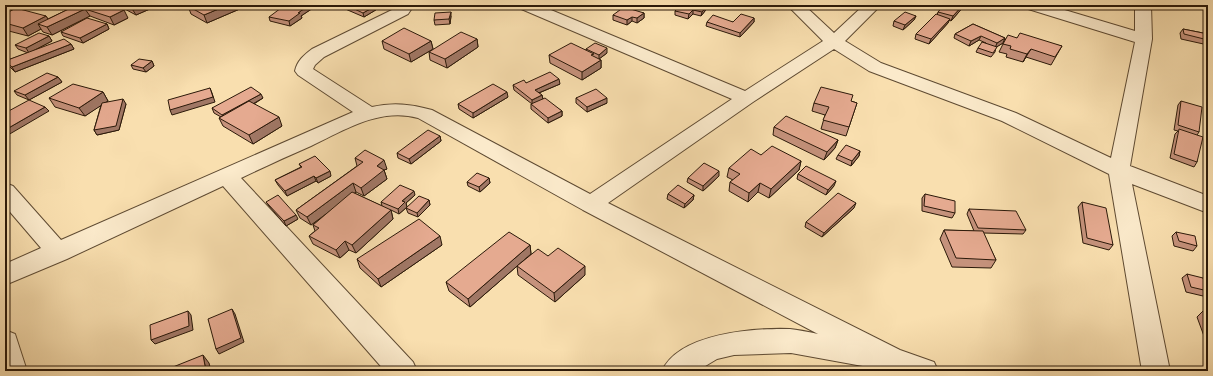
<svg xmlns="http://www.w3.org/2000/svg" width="1213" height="376" viewBox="0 0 1213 376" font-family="Alegreya,serif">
<rect width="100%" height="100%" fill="#f9dfaf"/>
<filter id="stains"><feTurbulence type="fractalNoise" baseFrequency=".005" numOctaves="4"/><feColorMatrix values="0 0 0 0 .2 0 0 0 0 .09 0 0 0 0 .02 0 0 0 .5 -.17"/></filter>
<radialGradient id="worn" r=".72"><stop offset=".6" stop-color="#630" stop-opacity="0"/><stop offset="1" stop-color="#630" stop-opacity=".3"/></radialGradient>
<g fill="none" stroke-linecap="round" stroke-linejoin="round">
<g stroke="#5e4a32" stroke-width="2">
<path id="minor" d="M398,5H414L408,14L324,57L315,65L313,69L372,107C393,102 411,104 432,110L590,194L732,99L519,8L517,5H539L745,91L823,41L787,5H804L834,33L864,5H881L845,41L881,63L1016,113L1111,158L1135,42L1025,8L1023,5H1048L1135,31V5H1151L1152,39L1130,166L1208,196V213L1132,184L1170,371H1142L1109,174L1002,121L869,71L834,49L753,102L608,203L900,350L934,362L938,371H890L791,353L734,355L717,359L697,371H662C679,333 754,328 790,329C799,330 809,332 818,334L583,210L418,118C381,107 344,130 311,146C288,156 264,167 241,178L413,362L417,371H385L223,186L67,259L5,285V264L41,248L5,206V183L13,186L61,240L353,112L298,75L295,71C297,61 304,55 312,49L396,8Z
M5,330L15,334L27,371H5Z"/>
</g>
<use href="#minor" fill="#fbeacb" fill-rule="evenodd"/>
</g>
<path fill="#c5927c" stroke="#2b1909" d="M77,5L128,18L114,25L90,16L52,35L43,32L41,29L28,36L5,30V14L46,16L48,19Z
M120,5H159L136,15L121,7Z
M190,5H249L207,23L191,14L188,6Z
M342,5H378L379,8L364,17L343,8Z
M700,5L706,7L705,11L701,16L693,14L688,19L675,15V11Z
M717,5H736L733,9Z
M965,5L951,21L949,20L948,23L929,44L915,39L916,34L937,15L938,12Z
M313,8L301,16L302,18L290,26L270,21L269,17Z
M644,13V18L637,23L632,21L627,25L613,20V15Z
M451,16L450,24L435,25L434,20Z
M916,16L914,20L903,30L893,26L894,21Z
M754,18V22L740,37L706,26L707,22H733Z
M107,24L109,29L83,43L63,36L61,32Z
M973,24L1005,38L1003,43L996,47L995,52L991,57L976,52L978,48L986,43L979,40L969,46L954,38L955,34Z
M1183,29L1208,34V45L1181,39L1180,33Z
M49,36L52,41L31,52L71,44L74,49L15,72L9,66L5,61L28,53L18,49L15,45Z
M1017,38L1062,46L1051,65L1026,57L1023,62L1006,57L1007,54L999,52L1003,44Z
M477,39L478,47L447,68L430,60L429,52Z
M382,41H431L433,49L411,62L384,49Z
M586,49L607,53L599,59L601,60V68L582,80L550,63L549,55L586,50Z
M152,61L154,66L146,72L133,69L131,65Z
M58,77L62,82L29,100L17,95L14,91Z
M526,83L560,84L539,93L542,95L543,99L562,111V116L548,123L531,109V104H532L514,90L513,85Z
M103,92L108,101L106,102L126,104L119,130L97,135L94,130L101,105L85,116L55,107L49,98Z
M508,97L473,118L459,109L458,104Z
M263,98L254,104L282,126L253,144L223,126L219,118L221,117L214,113L212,108Z
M576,98L607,103L587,112L576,103Z
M851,101L857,103L846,136L821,129L825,115L812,111L814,103Z
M1181,101L1199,132L1197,135V162L1194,167L1170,158L1175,134L1178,131L1174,130L1178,105Z
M774,127L838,140L835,148L824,160L773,135Z
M440,136L441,141L411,164L398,158L397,153Z
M860,151L859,156L851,166L836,159L838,155Z
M761,155L801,161L799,170L769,198L758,192L748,202L729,191L730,182L733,180L727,177L729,168Z
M355,158L387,169L384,170L387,179L364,196L356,192L354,193L382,206L381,202L415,195L406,203L407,207L399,214L391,210L393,219L356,253L349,250L340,258L313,244L309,236L315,231L313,225L322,217L311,225L300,218L296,210L357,166Z
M299,164L331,176L318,183L316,181L287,196L278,185L275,180L301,167Z
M798,174L834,186L826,195L797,179Z
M719,176L703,191L687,182L688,178Z
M489,178L490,183L480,192L468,186L467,182Z
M668,194L694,195L693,200L684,208L667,199Z
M925,194L955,213L952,218L922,211V198Z
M429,200L430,205L418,217L408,213L406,208Z
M266,202L298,219L286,226L269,206Z
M1082,202L1113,245L1109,250L1083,243L1078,207Z
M854,208L822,237L805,227L806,222Z
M969,209L1026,230L1023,234L983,233L996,260L991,268L952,267L940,239L944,230L974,231L967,214Z
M1176,232L1197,246L1193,251L1174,246L1172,236Z
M442,245L381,287L360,268L357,259Z
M530,245L531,254L470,307L449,291L446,282Z
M548,256L585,275L555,302L518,275L517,266Z
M1187,274L1208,291L1203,296L1186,292L1182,278Z
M1205,309L1208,316V347L1197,317Z"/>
<path fill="#a07765" stroke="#2b1909" d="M136,5H159L136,15L131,7Z
M228,5H249L207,23L204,15Z
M309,5H312L313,8L301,16L302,18L290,26L289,21L298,13Z
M377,5H378L379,8L364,17L363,13Z
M734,5H736L733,9Z
M963,5H965L951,21L953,16Z
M706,7L705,11L701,16L702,12Z
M85,9L90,16L52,35L47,27Z
M124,10L128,18L114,25L110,17Z
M693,10V14L688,19L689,14Z
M451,12V16L450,24L449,19Z
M644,13V18L637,23V18Z
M46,16L51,24H38L41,29L28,36L23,28Z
M916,16L914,20L903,30L905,25Z
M632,17V21L627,25V20Z
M754,18V22L740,37V33Z
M950,19L948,23L929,44L931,39Z
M107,24L109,29L83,43L80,38Z
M49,36L52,41L29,53L26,48Z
M981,36L979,40L969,46L971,41Z
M1005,38L1003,43L995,48L997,43Z
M477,39L478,47L447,68L445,59Z
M431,41L433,49L411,62L409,54Z
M71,44L74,49L15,72L12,67Z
M607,48V53L599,59V55Z
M1031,49L1026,57L1023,62L1027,54Z
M601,60V68L582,80V72Z
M152,61L154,66L146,72L143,68Z
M58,77L62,82L29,100L25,95Z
M559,79L560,84L536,94L535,90Z
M210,88L212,93L215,102L172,115L170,110Z
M103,92L108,101L85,116L79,108Z
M507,92L508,97L473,118V113Z
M261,94L263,98L225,120L222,115Z
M542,95L543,100L532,105V100Z
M607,98V103L587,112V107Z
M123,99L126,104L119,130L97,135L94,130Z
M45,107L49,111L8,135L5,132V130Z
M562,111V116L548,123V118Z
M279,117L282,126L253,144L249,135Z
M440,136L441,141L411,164L409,159Z
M838,140L835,148L824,160L827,152Z
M860,151L859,156L851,166L852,161Z
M384,160L387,169L384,170L387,179L364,196L361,188L377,166Z
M801,161L799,170L769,198L771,189Z
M330,171L331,176L318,183L316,178Z
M719,171V176L703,191V186Z
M314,176L316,181L287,196L285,191Z
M489,178L490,183L480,192L479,187Z
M836,181L834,186L826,195L828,190Z
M353,183L356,192L311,225L307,217Z
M760,183L758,192L748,202L749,193Z
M414,191L415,195L406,203L407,207L399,214L398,209L402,201Z
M694,195L693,200L684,208L685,204Z
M429,200L430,205L418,217L417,213Z
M856,203L854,208L822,237L824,233Z
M391,210L393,219L356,253L352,245Z
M296,215L298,219L286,226L284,221Z
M440,236L442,245L381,287L378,279Z
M345,241L349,250L340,258L336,250Z
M530,245L531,254L470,307L468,299Z
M585,266V275L555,302L554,293Z
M232,309L235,314L244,342L219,354L216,349Z
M188,311L191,315L193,330L155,344L151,340Z
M203,355L209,363L211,371H206Z"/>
<path fill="#e5aa90" stroke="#2b1909" d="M77,5H109L124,10L110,17L85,9L47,27L38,24Z
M127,5H136L131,7Z
M190,5H228L204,15L188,6Z
M292,5H309L298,13H300L289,21L269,17L281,8L285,9Z
M346,5H377L363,13Z
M680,5H699L706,7L702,12L693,10L689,14L675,11Z
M944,5H963L953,16L938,12Z
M624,7L644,13L637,18L632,17L627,20L613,15Z
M16,8L46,16L23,28L5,23V14Z
M451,12L449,19L434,20L435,13Z
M905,12L916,16L905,25L894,21Z
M741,14L754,18L740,33L707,22L713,15L733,22Z
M936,14L950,19L931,39L916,34Z
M87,18L107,24L80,38L61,32Z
M973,24L1005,38L997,43L981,36L971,41L955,34Z
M404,28L431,41L409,54L382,41Z
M1183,29L1208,34V40L1184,34Z
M461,32L477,39L445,59L429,52Z
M39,33L49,36L26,48L15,45Z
M1020,33L1062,46L1055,57L1031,49L1027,54L1010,49L1011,46L1003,44L1008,35L1017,38Z
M64,39L71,44L12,67L5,61Z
M982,42L997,47L993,53L978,48Z
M571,43L594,54L591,55L601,60L582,72L549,55Z
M595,43L607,48L599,55L586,49Z
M139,59L152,61L143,68L131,65Z
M550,72L559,79L535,90L542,95L532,100L513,85L524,80L526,83Z
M47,73L58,77L25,95L14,91Z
M73,84L103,92L79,108L49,98Z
M493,84L507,92L473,113L458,104Z
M251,87L261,94L222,115L212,108Z
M821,87L853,95L851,101L857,103L849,127L823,120L829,107L814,103Z
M210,88L213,97L170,110L168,100Z
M596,89L607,98L587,107L576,98Z
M545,98L562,111L548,118L531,104Z
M123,99L116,126L94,130L102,103Z
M29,100L45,107L5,130V113Z
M249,101L279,117L249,135L219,118Z
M1181,101L1202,107L1199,132L1178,125Z
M786,116L838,140L827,152L774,127Z
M1179,129L1203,137L1197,162L1174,154Z
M428,130L440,136L409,159L397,153Z
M846,145L860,151L852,161L838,155Z
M772,146L801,161L771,189L760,183L749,193L730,182L740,174L729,168L751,149L761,155Z
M365,150L384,160L377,166L384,170L361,188L353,183L307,217L296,210L363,162L355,158Z
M315,156L330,171L316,178L314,176L285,191L275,180L302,167L299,164Z
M704,163L719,171L703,186L688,178Z
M806,166L836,181L828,190L798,174Z
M477,173L489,178L479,187L467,182Z
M400,185L414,191L402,201L405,202L398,209L381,202Z
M678,185L694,195L685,204L668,194Z
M352,192L391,210L352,245L345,241L336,250L309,236L319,228L313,225Z
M838,193L856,203L824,233L806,222Z
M925,194L955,201V213L924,206Z
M278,195L296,215L284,221L266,202Z
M419,196L429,200L417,213L406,208Z
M1082,202L1106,208L1113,245L1087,238Z
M969,209L1016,211L1026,230L978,228Z
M419,219L440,236L378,279L357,259Z
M944,230L983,231L996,260L956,258Z
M509,232L530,245L468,299L446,282Z
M1176,232L1195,236L1197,246L1179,241Z
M558,248L585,266L554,293L517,266L538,249L548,256Z
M1187,274L1203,278L1208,291L1191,287Z
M232,309L241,338L216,349L208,319Z
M1205,309H1208V316Z
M188,311L189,326L151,340L150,325Z
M203,355L206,371H163Z"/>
<rect width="1213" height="376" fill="none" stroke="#f9dfaf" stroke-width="20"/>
<rect x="6" y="6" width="1201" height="364" fill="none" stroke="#2b1909" stroke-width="2"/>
<rect x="10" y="10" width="1193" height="356" fill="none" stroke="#2b1909"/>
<rect width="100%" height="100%" filter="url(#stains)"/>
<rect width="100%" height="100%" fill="url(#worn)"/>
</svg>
